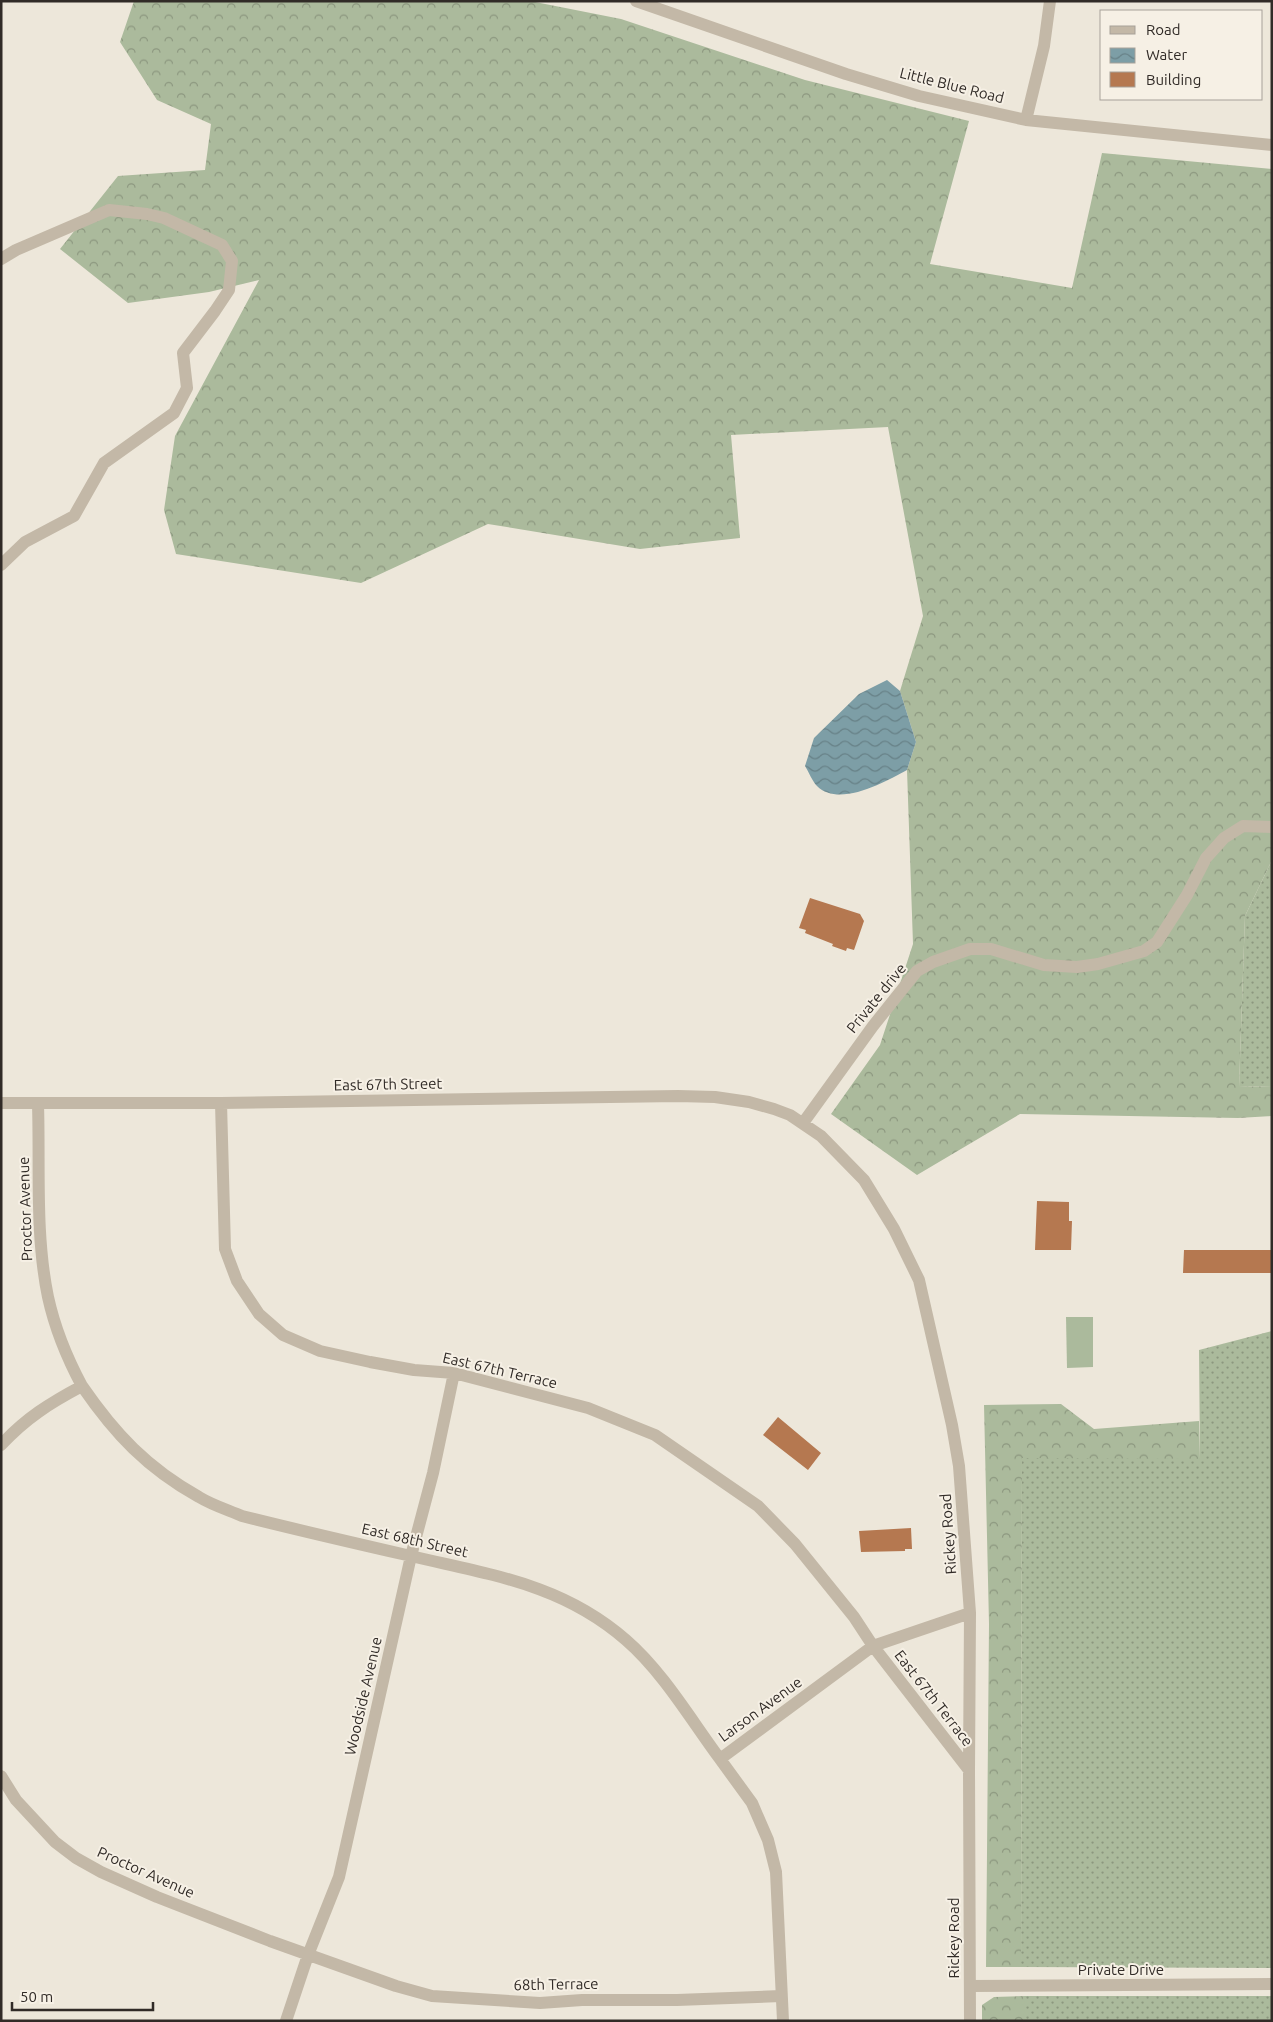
<svg xmlns="http://www.w3.org/2000/svg" width="1273" height="2022" viewBox="0 0 1273 2022" font-family="Ubuntu,sans-serif">
<defs>
<pattern id="grass-dots" width="8" height="8" patternUnits="userSpaceOnUse" patternTransform="scale(1.25)"><rect width="8" height="8" fill="#abba9c"/><path d="M2 2h.1M6 6h.1" fill="none" stroke="#8c977f" stroke-width="1.8" stroke-linecap="round"/></pattern>
<pattern id="forest-crowns" width="20" height="18" patternUnits="userSpaceOnUse" patternTransform="scale(1.25)"><rect width="20" height="18" fill="#abba9c"/><path d="M2 6a3 3 0 1 1 6 0M12 15a3 3 0 1 1 6 0" fill="none" stroke="#8c977f"/></pattern>
<pattern id="water-waves" width="16" height="10" patternUnits="userSpaceOnUse" patternTransform="scale(1.25)"><rect width="16" height="10" fill="#7d9ea6"/><path d="M0 5q4-4 8 0t8 0" fill="none" stroke="#678187"/></pattern>
</defs>
<rect width="100%" height="100%" fill="#ede7da"/>
<path fill="url(#grass-dots)" d="M1272,860V1086L1239,1087L1245,916Z
M1272,1331V1968L1021,1967L1022,1458H1200L1199,1350Z
M1026,1996H1272V2021H1026Z"/>
<path fill="url(#forest-crowns)" d="M134,1H530L621,19L805,80L969,121L930,264L1072,288L1102,153L1272,169V860L1245,916L1239,1087L1272,1086V1116L1238,1118L1020,1114L917,1175L831,1114L880,1045L913,944L907,770L916,742L900,691L923,616L888,427L731,435L740,538L640,549L488,524L361,583L176,554L164,510L175,436L259,280L209,292L128,303L60,249L118,176L205,170L211,124L157,100L120,42Z
M1061,1404L1094,1429L1199,1421L1200,1459L1022,1458L1021,1967H986L989,1624L984,1405Z
M1026,1996V2021H982V2005L994,1997Z"/>
<path fill="#abba9c" d="M1066,1317H1093V1367L1067,1368Z"/>
<path fill="url(#water-waves)" d="M887,680L900,691L916,742L907,770C885,782 839,808 817,786C812,781 809,772 805,766L814,738L859,694Z"/>
<path fill="#b57850" d="M810,898L860,914L864,921L854,950L847,948L846,951L832,946L833,944L805,933L806,930L799,928Z
M1037,1201L1069,1202V1221H1072L1071,1250H1035Z
M1184,1250H1272V1273H1183Z
M778,1417L821,1453L808,1470L763,1435Z
M911,1528L912,1549H905V1551L861,1552L859,1531Z"/>
<g fill="none" stroke-linecap="round" stroke-linejoin="round">
<path stroke="#c3b8a7" stroke-width="12" d="M636,1L846,74L919,96L1026,120L1272,145
M1026,120L1044,46L1050,1
M1,259L16,250L109,210L147,214L164,218L222,245L232,261L229,290L215,311L183,353L187,388L174,413L104,463L74,516L25,542L1,565
M1,1103H221L678,1096L715,1097L749,1102L774,1109L790,1115L821,1136L864,1180L894,1229L919,1280L952,1425L959,1466L970,1613L969,1770L970,2021
M221,1103L225,1249L237,1281L259,1314L283,1335L320,1351L370,1362L414,1370L454,1373L588,1408L655,1435L758,1506L795,1544L854,1617L873,1646L969,1770
M803,1123L873,1026L917,971L933,962L970,949H991L1044,965L1077,967L1098,964L1144,951L1157,942L1187,895L1206,858L1224,838L1243,826L1272,827
M82,1386C115,1434 147,1468 199,1497C212,1505 228,1510 242,1516C298,1530 354,1543 411,1556C491,1575 562,1584 626,1640C663,1672 691,1720 720,1759
M1,1445C26,1418 50,1403 82,1386C67,1358 55,1329 48,1297C35,1234 40,1168 38,1104
M1,1776L16,1800L55,1842L76,1858L101,1872L157,1897L270,1941L396,1986L432,1996L540,2003L582,2000H677L781,1996
M970,1986L1272,1984
M286,2021L308,1955L339,1877L411,1556L433,1473L454,1373
M783,2021L776,1872L768,1840L752,1803L720,1759L873,1646L970,1613"/>
</g>
<g text-anchor="middle" dominant-baseline="central" stroke-width="4" stroke-linejoin="round" paint-order="stroke">
<g font-size="15" fill="#312b27" stroke="#f6f0e5">
<text transform="translate(952 85) rotate(14)">Little Blue Road</text>
<text transform="translate(876 998) rotate(-51)">Private drive</text>
<text transform="translate(388 1084) rotate(-1)">East 67th Street</text>
<text transform="translate(25 1209) rotate(-92)">Proctor Avenue</text>
<text transform="translate(500 1370) rotate(13)">East 67th Terrace</text>
<text transform="translate(948 1534) rotate(-94)">Rickey Road</text>
<text transform="translate(415 1540) rotate(13)">East 68th Street</text>
<text transform="translate(363 1696) rotate(-77)">Woodside Avenue</text>
<text transform="translate(934 1698) rotate(52)">East 67th Terrace</text>
<text transform="translate(760 1709) rotate(-36)">Larson Avenue</text>
<text transform="translate(146 1872) rotate(24)">Proctor Avenue</text>
<text transform="translate(953 1938) rotate(-90)">Rickey Road</text>
<text x="1121" y="1969">Private Drive</text>
<text transform="translate(556 1984) rotate(-1)">68th Terrace</text>
</g>
</g>
<rect width="1273" height="2022" fill="none" stroke="#312b27" stroke-width="5"/>
<rect x="1100" y="10" width="162" height="90" fill="#f6f0e5" stroke="#a7a199"/>
<rect x="1110" y="26" width="25" height="8" fill="#c3b8a7" stroke="#a7a199"/>
<text x="1146" y="35" font-size="15" fill="#312b27">Road</text>
<rect x="1110" y="48" width="25" height="15" fill="url(#water-waves)" stroke="#a7a199"/>
<text x="1146" y="60" font-size="15" fill="#312b27">Water</text>
<rect x="1110" y="72" width="25" height="15" fill="#b57850" stroke="#a7a199"/>
<text x="1146" y="85" font-size="15" fill="#312b27">Building</text>
<path d="M12 2002v8h141v-8" fill="none" stroke="#312b27" stroke-width="2.5"/>
<text x="20" y="2002" font-size="15" fill="#312b27" stroke="#f6f0e5" stroke-width="4" paint-order="stroke">50 m</text>
</svg>
